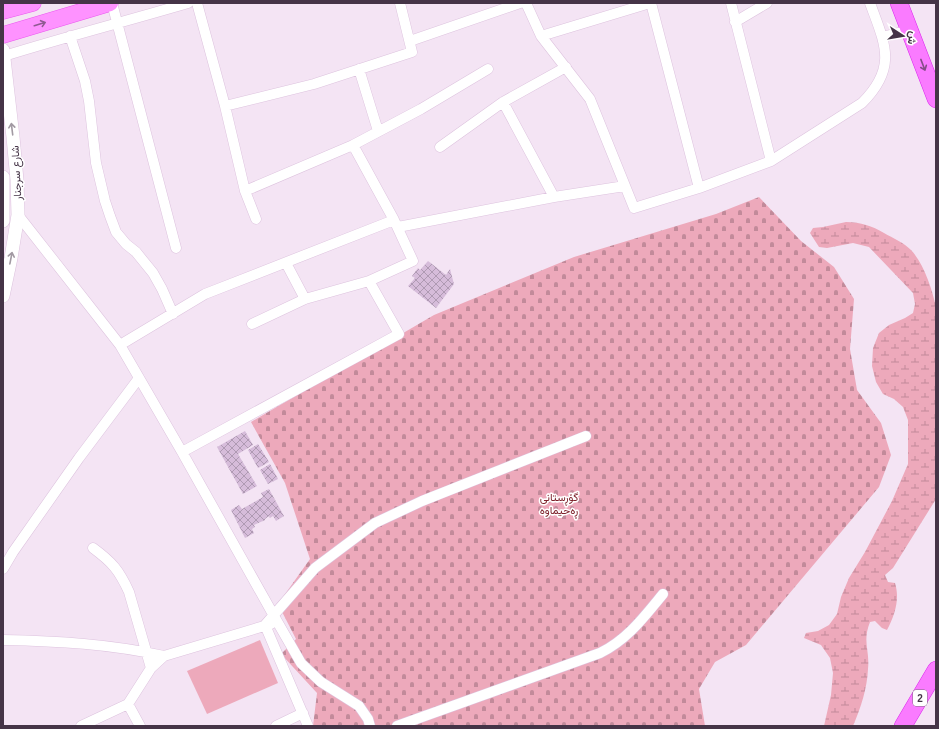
<svg xmlns="http://www.w3.org/2000/svg" width="939" height="729" viewBox="0 0 939 729" font-family="Helvetica,Vazirmatn,sans-serif">
<defs>
<pattern id="wetland-marsh" width="20" height="14" patternUnits="userSpaceOnUse"><rect width="20" height="14" fill="#eda9bb"/><path d="M1 5h8M5 5V1M11 12h8M15 12V8" fill="none" stroke="#c28a9a"/></pattern>
<pattern id="cemetery-stones" width="16" height="16" patternUnits="userSpaceOnUse"><rect width="16" height="16" fill="#eda9bb"/><path d="M2 7V4a2 2 0 0 1 4 0v3zM10 15v-3a2 2 0 0 1 4 0v3z" fill="#c28a9a"/></pattern>
<pattern id="building-cross-hatch" width="8" height="8" patternUnits="userSpaceOnUse"><rect width="8" height="8" fill="#d6bcda"/><path d="M0 0l8 8M0 8l8-8" fill="none" stroke="#af9ab3"/></pattern>
</defs>
<rect width="100%" height="100%" fill="#f4e4f4"/>
<path fill="#eda9bb" d="M260,640L278,683L207,714L187,671Z"/>
<path fill="url(#wetland-marsh)" d="M846,222C861,222 872,226 884,233C893,238 904,243 911,250C924,264 932,289 936,307V499L893,568L885,575L888,582L895,583C900,599 895,615 887,630L882,628L875,621L870,622C862,642 870,650 868,669C867,689 861,707 853,726H824L831,695L833,673L830,658L821,645L804,638L806,633L818,631L829,625L837,614L841,597L849,578L865,552L892,501L908,464V420L903,407L894,399L883,394L876,382L872,366L873,348L879,333L889,325L905,318L913,313L915,304L913,293L869,247L853,243L827,248L819,247L810,233L813,228L823,227Z"/>
<path fill="url(#cemetery-stones)" d="M759,197L801,241L834,267L854,299L850,349L857,390L881,423L891,455L879,487L746,645L715,662L699,689L705,726H313L317,693L281,654L296,639L278,604L310,559L285,483L251,422L434,315L574,257L716,214Z"/>
<path fill="url(#building-cross-hatch)" d="M428,261L446,275L450,269L454,284L436,308L408,286L415,278L412,276L418,268L420,270Z
M245,431L253,445L238,454L257,486L243,494L217,447Z
M258,444L269,462L258,468L248,450Z
M270,464L278,479L268,484L260,470Z
M269,489L284,516L276,521L273,516L270,518L269,516L265,519V520L254,525L255,527L252,529L254,533L245,538L231,510L239,505L242,509L263,497L261,493Z"/>
<g fill="none" stroke-linecap="round" stroke-linejoin="round">
<g stroke="#ddc3de" stroke-width="11">
<path id="minor" d="M112,3L176,248
M197,3L225,106L245,191L256,219
M526,3L541,36L590,99L634,208L699,188L771,161L862,103C898,67 885,44 870,3
M651,3L699,188
M731,3L771,161
M735,22L767,3
M70,36L85,81L89,101L96,163L105,201L110,216L116,232L126,244L136,252L153,273L162,289L173,314
M541,36L650,3
M882,37L910,30
M410,41L520,3
M4,56C65,37 127,21 188,3
M359,69L378,131
M503,102L554,197
M225,106L314,84L412,52L400,3
M440,147L503,102L566,67
M245,191L353,145L421,109L488,69
M18,215L120,345L182,452L274,616L301,663L321,682L359,706L368,719L370,726
M398,227L554,197L625,186
M286,263L305,299
M252,324L305,299L369,281L413,261L394,220L353,145
M120,345L205,294L394,220
M182,452L399,334L369,281
M93,548C112,562 119,570 129,592L151,668
M3,569L13,552L79,458L139,378
M3,640C57,641 111,644 164,656
M128,704L140,726
M81,726L128,704L151,668L164,656L271,624
M276,726L303,713
M308,726L265,625L315,568L375,523L422,501L586,436
M397,726L600,653C627,640 644,617 663,594"/>
</g>
<g stroke="#ddc3de" stroke-width="14">
<path id="tertiary" d="M3,50L13,137L17,180L18,215L11,258L3,296
M3,177V221"/>
</g>
<g stroke="#eb57ef" stroke-width="17">
<path id="primary" d="M3,11L33,3
M3,35L110,3"/>
</g>
<g stroke="#da26ec" stroke-width="18">
<path id="trunk" d="M899,3L936,99
M903,726L936,670"/>
</g>
<use href="#minor" stroke="#fff" stroke-width="10"/>
<use href="#tertiary" stroke="#fff" stroke-width="13"/>
<use href="#primary" stroke="#fe92ff" stroke-width="16"/>
<use href="#trunk" stroke="#fa7bff" stroke-width="17"/>
</g>
<defs><path id="oneway-shaft" d="M-6 0H5M1.5-3L5.5 0L1.5 3" fill="none" stroke-width="1.6" stroke-linecap="round" stroke-linejoin="round"/></defs>
<use stroke="#8f5a91" href="#oneway-shaft" transform="translate(40 24) rotate(-17)"/>
<use stroke="#844d87" href="#oneway-shaft" transform="translate(923 65) rotate(69)"/>
<g stroke="#a29aa3">
<use href="#oneway-shaft" transform="translate(12 129) rotate(-97)"/>
<use href="#oneway-shaft" transform="translate(11 258) rotate(-79)"/>
</g>
<g text-anchor="middle" dominant-baseline="central" stroke-width="3" stroke-linejoin="round" paint-order="stroke">
<rect fill="#fff" stroke="#7d717e" stroke-width="1" x="913" y="690" width="14" height="16" rx="3"/>
<g font-size="10" font-weight="bold" fill="#453447">
<text x="920" y="698">2</text>
</g>
<g font-size="11" fill="#453447" stroke="#fff">
<text transform="translate(16 173) rotate(-93)">شارع سرجنار</text>
</g>
<g font-size="11" fill="#7e212b" stroke="#fff">
<text x="559" y="497">گۆڕستانی<tspan x="559" dy="13">ڕەحیماوە</tspan></text>
</g>
</g>
<rect width="939" height="729" fill="none" stroke="#453447" stroke-width="8"/>
<g transform="translate(903 36) rotate(102)" stroke="#ffffff" stroke-width="3" paint-order="stroke">
<path d="M0-3L7 15L0 10L-7 15Z" fill="#453447"/>
<text y="-6" font-size="11" font-weight="bold" text-anchor="middle" fill="#453447">ش</text>
</g>
</svg>
